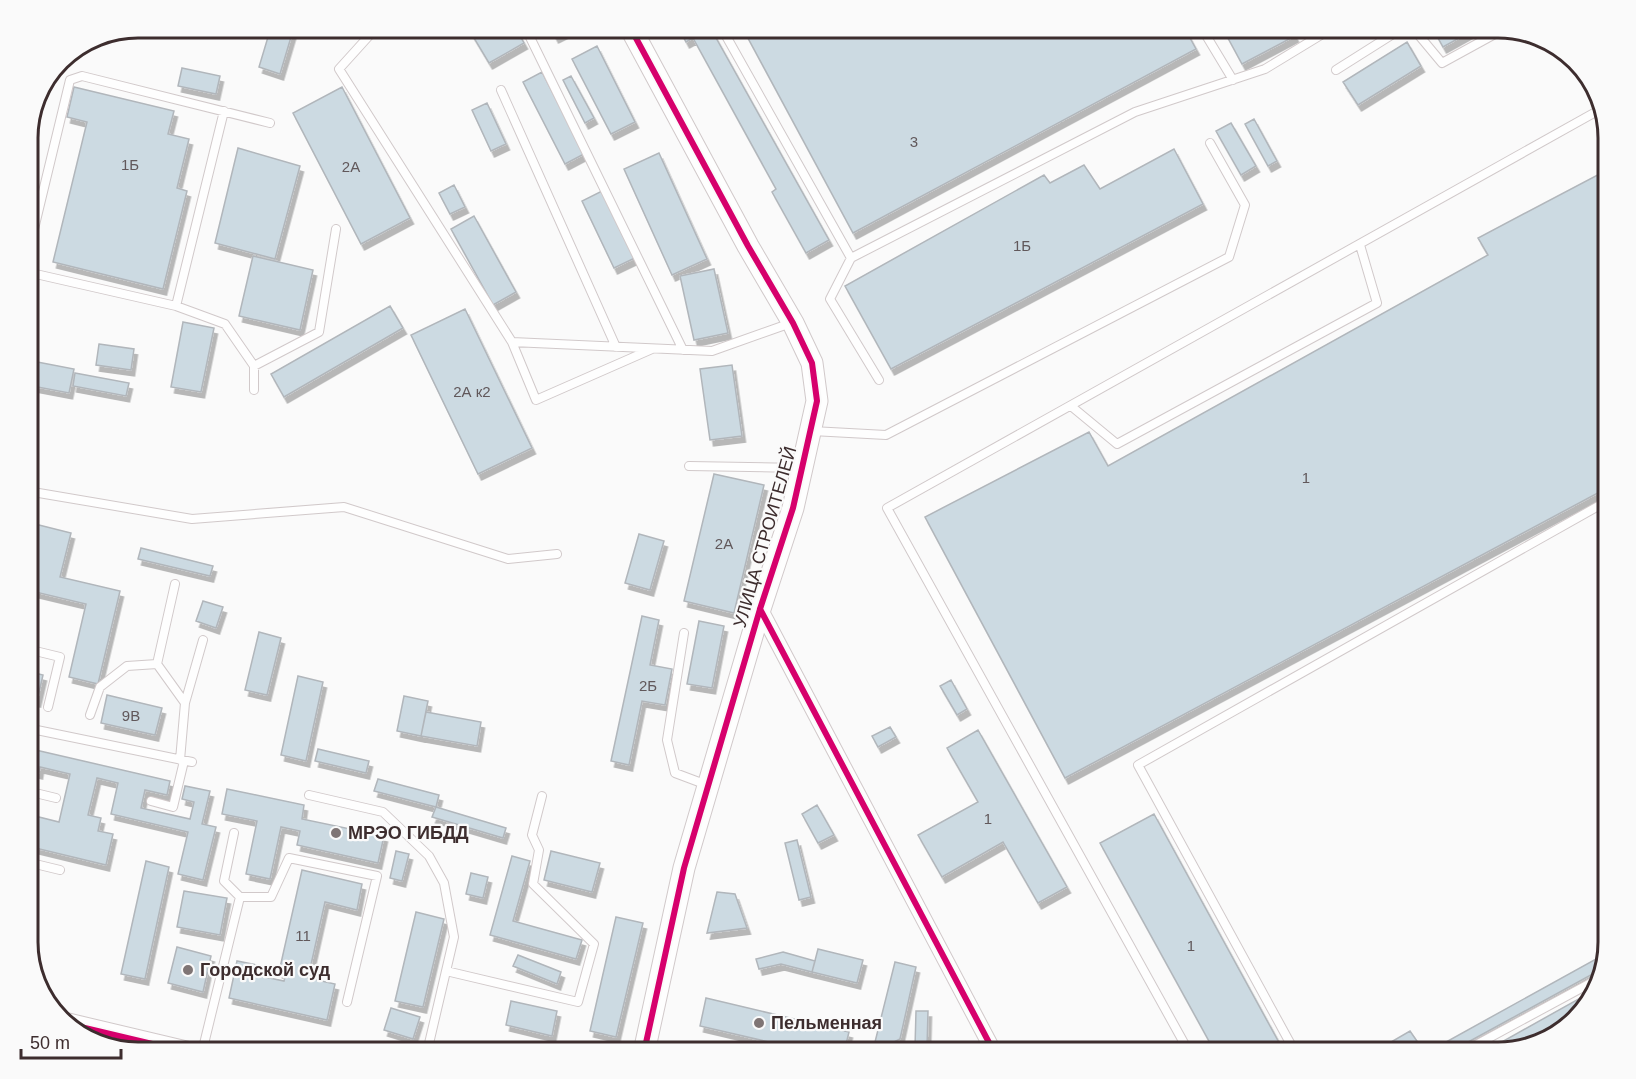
<svg xmlns="http://www.w3.org/2000/svg" width="1636" height="1079" viewBox="0 0 1636 1079" font-family="Arial,sans-serif">
<defs>
<filter id="shadow"><feDropShadow dx="3.5" dy="6" stdDeviation="0" flood-color="#0004"/></filter>
</defs>
<rect width="100%" height="100%" fill="#fafafa"/>
<path fill="#ccdae2" stroke="#b1b6bb" stroke-width="1.5" filter="url(#shadow)" d="M271,27H294L280,74L259,67Z
M515,27L524,43L489,63L468,28Z
M550,27H575L555,37Z
M678,27H704L707,31L711,29L829,240L806,253L772,192L776,189L693,38L686,42Z
M742,27H1184L1196,49L853,233Z
M1222,27H1290L1295,36L1242,64Z
M1432,27H1479L1443,47Z
M1407,42L1421,66L1358,105L1343,82Z
M597,46L635,122L611,134L572,59Z
M182,68L220,76L216,94L178,86Z
M542,72L584,154L565,164L523,82Z
M571,76L594,118L585,123L563,80Z
M74,87L174,111L168,134L189,139L177,188L187,191L163,289L53,262L87,122L67,117Z
M342,87L410,218L361,244L293,113Z
M487,103L506,144L491,151L472,110Z
M1254,119L1277,161L1268,166L1245,124Z
M1231,123L1256,166L1241,175L1216,131Z
M238,148L300,166L275,259L215,243Z
M1174,149L1203,204L891,369L845,286L1044,175L1050,183L1084,165L1100,189Z
M659,153L707,259L672,275L624,169Z
M1609,169V487L1065,778L925,517L1089,432L1108,466L1488,255L1478,238Z
M454,185L465,207L450,214L439,193Z
M604,190L637,257L614,268L582,201Z
M474,216L516,292L493,305L451,229Z
M253,256L313,270L300,330L239,316Z
M714,269L728,333L694,340L680,276Z
M390,306L403,328L284,397L271,374Z
M465,309L532,448L478,474L411,335Z
M183,322L214,328L201,392L171,387Z
M99,344L134,349L131,370L96,365Z
M27,360L74,369L69,393L27,385Z
M732,365L742,436L710,440L700,369Z
M75,373L129,383L126,396L73,386Z
M714,474L764,485L734,613L684,601Z
M27,522L71,533L60,577L120,591L98,684L69,677L86,604L27,590Z
M639,534L664,541L650,590L625,583Z
M141,548L213,566L210,576L138,559Z
M203,601L223,607L216,628L196,621Z
M642,616L659,620L650,665L672,669L665,705L642,701L629,765L611,761Z
M699,621L724,626L712,688L687,684Z
M259,632L281,638L267,695L245,690Z
M27,671L43,675L37,701L27,699Z
M298,676L323,682L306,761L281,755Z
M951,680L967,709L957,715L940,686Z
M107,695L162,708L155,735L101,723Z
M404,696L428,701L421,736L397,731Z
M426,712L481,722L477,746L421,736Z
M890,727L896,737L878,747L872,736Z
M978,730L1067,887L1038,903L1003,842L942,877L918,835L978,802L947,748Z
M27,748L170,781L167,795L145,790L141,808L190,819L194,802L182,799L185,786L210,791L202,824L216,827L203,880L178,874L188,832L111,814L118,783L97,778L88,815L101,818L98,831L113,834L106,865L27,846V814L59,822L70,774L40,767L39,773L27,770Z
M318,749L369,761L366,773L315,761Z
M378,779L439,795L436,807L374,791Z
M227,789L304,805L302,819L384,836L378,863L297,845L300,831L281,827L270,879L246,874L257,821L222,814Z
M817,805L834,835L818,843L802,814Z
M436,807L506,828L503,838L432,817Z
M1154,814L1282,1048L1274,1052H1215L1100,843Z
M797,840L811,897L799,900L785,843Z
M396,851L409,854L402,881L390,878Z
M551,851L600,863L592,892L544,880Z
M512,856L530,861L513,921L582,940L576,959L490,935Z
M146,861L169,867L145,979L121,974Z
M302,870L362,884L357,910L325,902L308,978L335,984L327,1020L229,998L237,961L257,965L255,975L284,981L286,974L279,972Z
M471,873L488,877L483,898L466,894Z
M184,891L227,898L220,935L177,927Z
M717,892L735,894L747,928L707,933Z
M416,912L444,919L423,1007L395,1001Z
M616,917L643,923L616,1037L590,1031Z
M177,947L211,956L203,992L168,983Z
M818,949L863,960L857,983L812,972Z
M783,952L815,961L812,972L781,964L759,969L756,959Z
M1605,954L1600,970L1450,1052H1428Z
M518,955L561,972L557,984L513,966Z
M895,962L916,967L900,1039L888,1045L875,1042Z
M1591,992L1590,1003L1574,1018L1526,1045L1498,1052H1484Z
M706,998L849,1032L844,1052H812L700,1026Z
M511,1001L557,1011L552,1036L506,1025Z
M391,1008L420,1017L413,1039L384,1030Z
M916,1011H928L927,1047H915Z
M1410,1031L1419,1044L1406,1052H1397L1391,1042Z"/>
<g fill="none" stroke-linecap="round" stroke-linejoin="round">
<g stroke="#d1c9ca" stroke-width="10">
<path id="lane" d="M377,27L339,69L512,342L712,351L791,323
M525,27L683,350
M721,27L851,258L830,299L879,380
M1201,27L1233,80
M1412,27L1442,63L1504,29
M1336,70L1404,27
M501,90L616,347
M27,258L70,80L82,76L270,123
M851,258L1135,112L1265,69L1334,27
M27,272L176,306L225,324L254,366V390
M176,306L224,111
M512,342L536,400L652,349
M254,366L319,332L336,229
M1071,406L1117,444L1377,303L1360,245
M812,431L886,435L1229,257L1245,205L1210,143
M689,466L801,468
M27,491L192,519L344,507L508,559L557,554
M175,584L157,664L185,703L180,760
M684,633L667,740L675,773L707,785
M27,649L60,657L48,707
M185,703L203,640
M90,715L100,687L127,666L157,664
M27,728L192,762
M27,791L56,798
M309,795L383,812L429,856L444,883L454,937L427,1052
M151,801L173,807L184,761
M234,833L224,881L240,897
M27,862L60,870
M446,971L578,1002L594,944L533,884L539,850L532,835L542,796
M202,1052L240,897H271L289,858L377,876L347,1002
M1189,1052L887,508L1601,109
M1295,1052L1138,765L1609,500
M1463,1052L1598,979"/>
</g>
<g stroke="#d1c9ca" stroke-width="17">
<path id="street" d="M27,135L29,126
M760,609L994,1052"/>
</g>
<g stroke="#d1c9ca" stroke-width="23">
<path id="secondary" d="M630,27L748,246L793,323L812,363L817,401L793,508L760,609L684,868L644,1052
M68,1024L186,1052"/>
</g>
<use href="#lane" stroke="#fefefe" stroke-width="8"/>
<use href="#street" stroke="#fefefe" stroke-width="15"/>
<use href="#secondary" stroke="#fefefe" stroke-width="21"/>
<g stroke="#fafafa" stroke-width="10">
<path id="cycleway" d="M630,27L748,246L793,323L812,363L817,401L793,508L760,609L684,868L644,1052
M760,609L994,1052
M68,1024L186,1052"/>
</g>
<use href="#cycleway" stroke="#d6006c" stroke-width="6"/>
</g>
<g fill="#7f7575" stroke="#fafafa" stroke-width="2">
<circle cx="336" cy="833" r="6"/>
<circle cx="188" cy="970" r="6"/>
<circle cx="759" cy="1023" r="6"/>
</g>
<g text-anchor="middle" dominant-baseline="central" stroke-width="4.5" stroke-linejoin="round" paint-order="stroke">
<g font-size="15" fill="#61585b">
<text x="914" y="141">3</text>
<text x="130" y="164">1Б</text>
<text x="351" y="166">2А</text>
<text x="1022" y="245">1Б</text>
<text x="472" y="391">2А к2</text>
<text x="1306" y="477">1</text>
<text x="724" y="543">2А</text>
<text x="648" y="685">2Б</text>
<text x="131" y="715">9В</text>
<text x="988" y="818">1</text>
<text x="303" y="935">11</text>
<text x="1191" y="945">1</text>
</g>
<g font-size="18" fill="#3d2d2e" stroke="#fafafa">
<text transform="translate(765 537) rotate(-74)">УЛИЦА СТРОИТЕЛЕЙ</text>
</g>
<g font-size="18" font-weight="bold" fill="#3d2d2e" stroke="#fafafa" text-anchor="start">
<text x="348" y="833">МРЭО ГИБДД</text>
<text x="200" y="970">Городской суд</text>
<text x="771" y="1023">Пельменная</text>
</g>
</g>
<path d="M0 0H1636V1079H0ZM138 38H1498A100 100 0 0 1 1598 138V942A100 100 0 0 1 1498 1042H138A100 100 0 0 1 38 942V138A100 100 0 0 1 138 38Z" fill="#fafafa" fill-rule="evenodd"/>
<path fill="none" stroke="#3d2d2e" stroke-width="3" d="M138 38H1498A100 100 0 0 1 1598 138V942A100 100 0 0 1 1498 1042H138A100 100 0 0 1 38 942V138A100 100 0 0 1 138 38Z"/>
<path d="M21 1049v9h100v-9" fill="none" stroke="#3d2d2e" stroke-width="3"/>
<text x="30" y="1049" font-size="18" fill="#3d2d2e" stroke="#fafafa" stroke-width="4.5" paint-order="stroke">50 m</text>
</svg>
